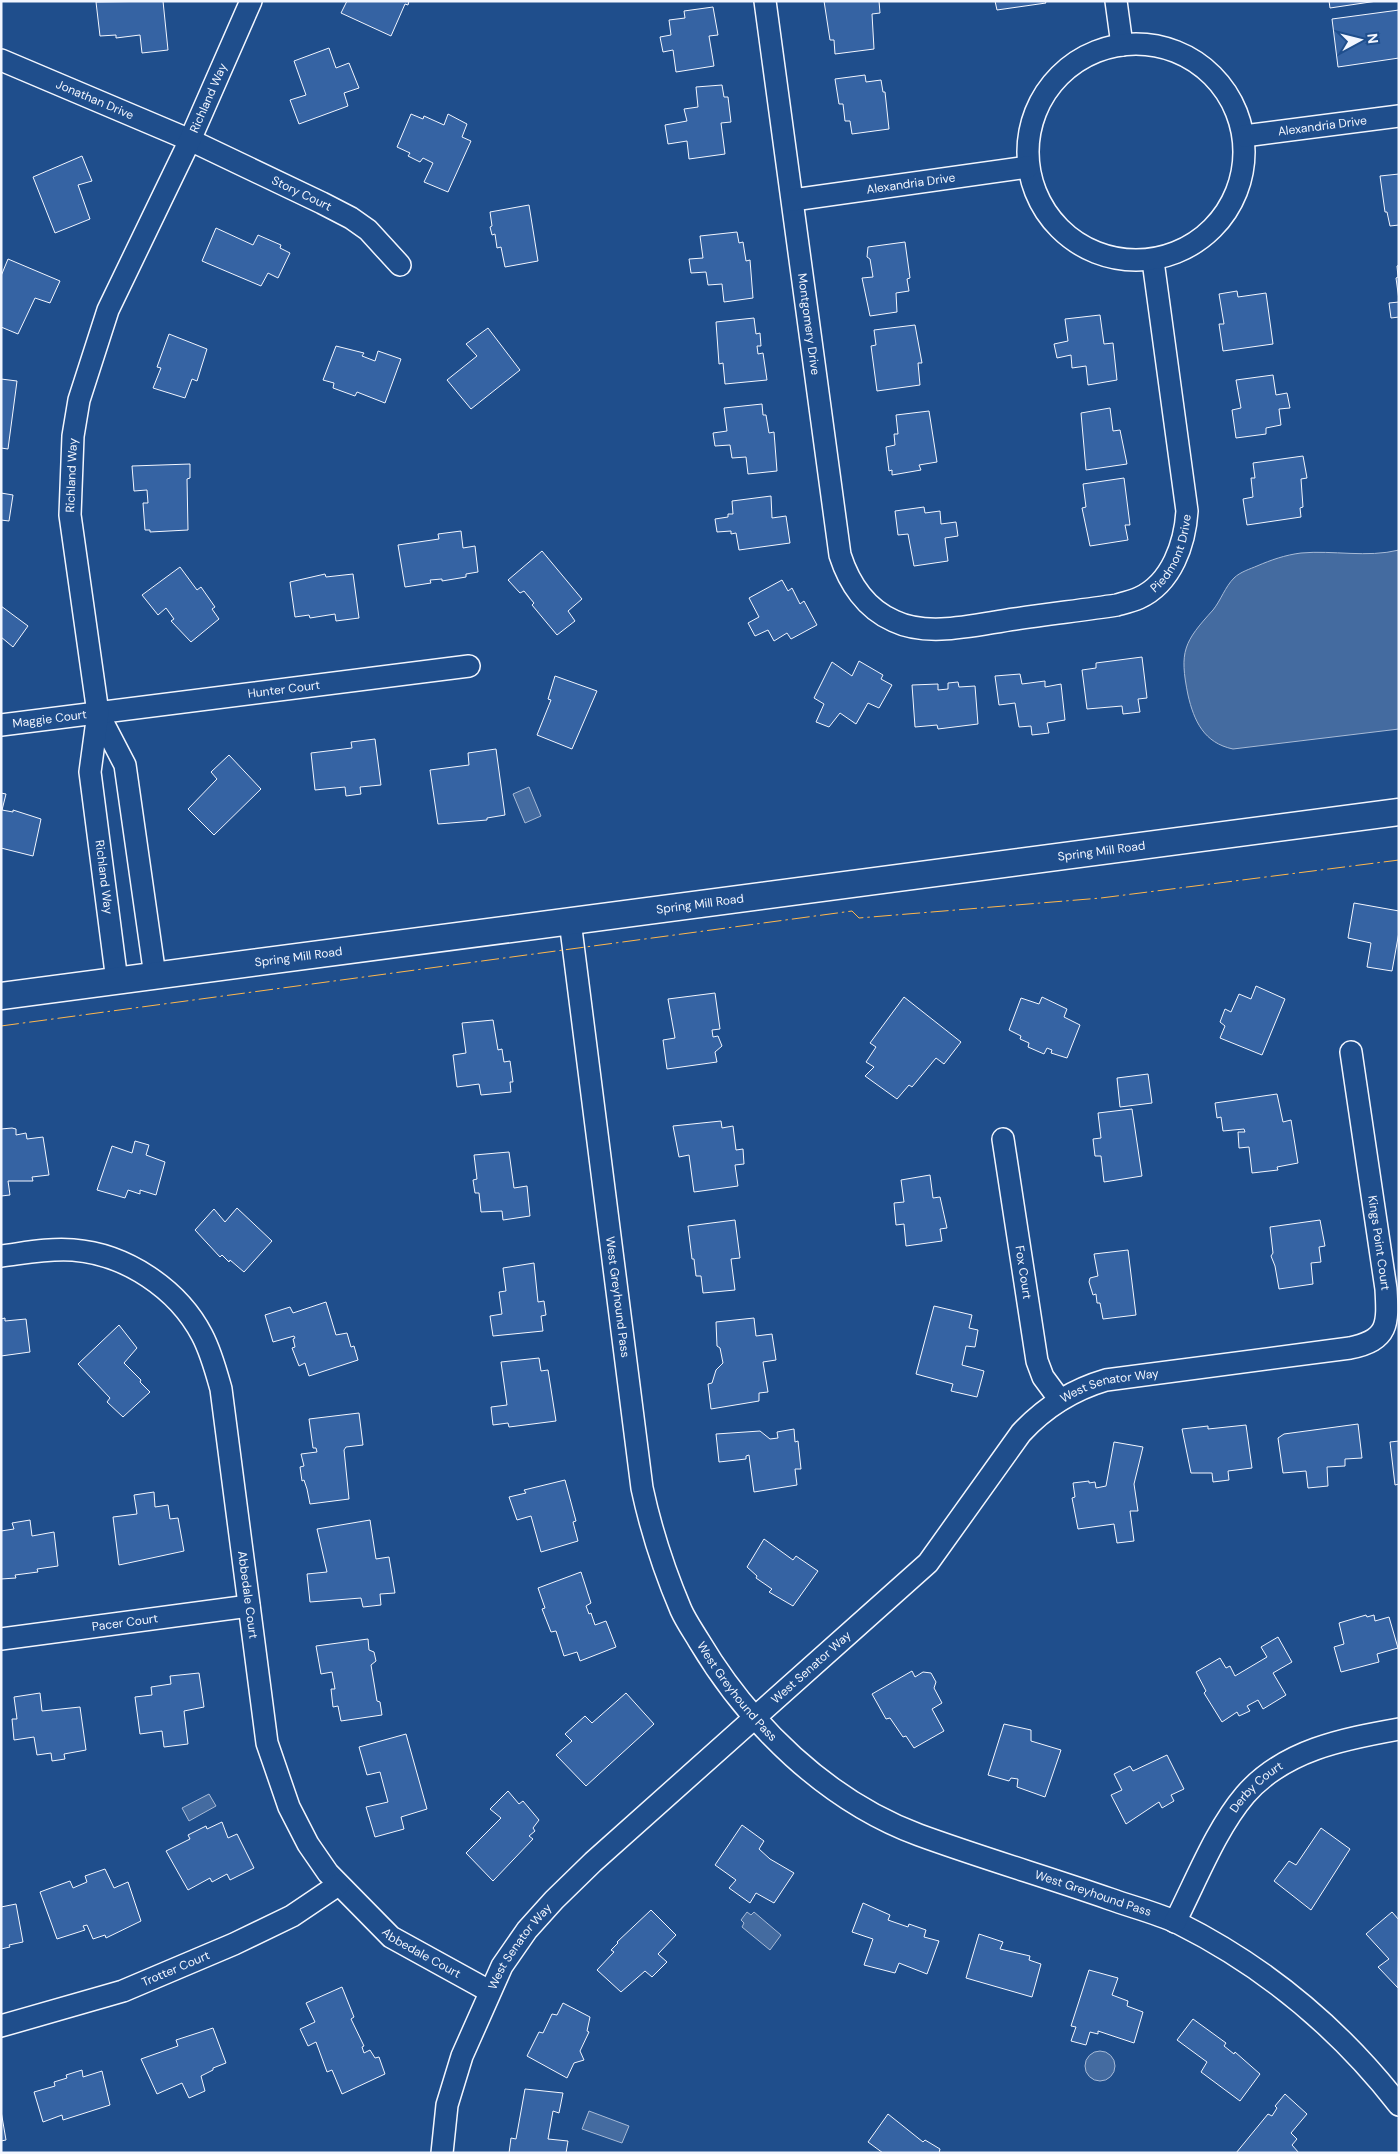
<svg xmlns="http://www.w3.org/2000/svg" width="1400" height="2154" viewBox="0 0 1400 2154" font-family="'DM Sans',sans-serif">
<rect width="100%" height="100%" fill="#1f4e8c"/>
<path fill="#446ba0" stroke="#a8bbd7" d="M1399,550V729L1233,749C1204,743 1194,721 1188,695C1179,651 1184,642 1213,610C1221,600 1225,587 1234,578C1240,572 1250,569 1257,566C1271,560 1285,555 1301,553C1333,550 1367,558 1399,550Z
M529,787L541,816L525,823L513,794Z
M209,1794L216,1806L189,1821L182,1808Z
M747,1912L751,1915L754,1912L781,1935L770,1950L742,1927L744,1923L741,1920Z
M1085 2066a15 15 0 1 1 30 0a15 15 0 1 1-30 0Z
M589,2111L629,2126L622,2143L582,2129Z"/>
<path fill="#3563a3" stroke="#f2f6ff" d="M163,1L168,50L142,53L140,35L116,38V35L100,36L96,2Z
M347,1H409L408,5L405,4L391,36L341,13Z
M824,1H879L880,13L872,14L874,49L835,54L834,40H830Z
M995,1H1045L1046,3L997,10Z
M1329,1H1377L1330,8Z
M713,7L718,35L709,36L714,66L676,72L673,50L663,52L660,37L671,35L669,20L685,18L684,11Z
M1399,10V58L1338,67L1332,19Z
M329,48L336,68L349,63L359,88L344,93L348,106L299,124L290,100L306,95L294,61Z
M865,75L866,82L881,80L883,92H885L889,129L852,134L850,121H845L843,104H839L835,79Z
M722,85L724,97H728L731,122L721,123L725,154L689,159L687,141L668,144L665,125L687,121L684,109L698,107L696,87Z
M411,114L423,119L424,116L444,125L448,114L467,124L462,137L471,141L448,192L424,182L433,163L423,158L420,162L408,156L410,153L397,147Z
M82,156L92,181L78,185L90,219L55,233L33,177Z
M1399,174V225L1390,226L1387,212H1385L1380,176Z
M529,205L538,261L505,267L501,247L497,248L495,234L492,235L490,227L492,226L490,212Z
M216,228L253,245L258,235L281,245L280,248L290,253L278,278L268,273L261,286L202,261Z
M737,232L739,243L743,242L746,261L750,260L753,298L724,302L722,284L708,285L706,272L691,273L689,259L703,258L700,236Z
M905,242L910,278L907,279L909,291L896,293L897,312L870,316L862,278L873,277L870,259L867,257L868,247Z
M8,259L60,281L50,303L35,298L18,334L1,327V276Z
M1399,265V300L1396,278L1398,277L1397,266Z
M1237,291L1238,297L1266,293L1273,344L1223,351L1219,324H1224L1219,294Z
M1399,302V317L1391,318L1389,303Z
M1100,315L1104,344L1113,343L1117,380L1088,385L1086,366L1072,368L1071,355L1057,358L1054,344L1068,341L1065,319Z
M754,318L756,334L760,333L761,346H757L758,354L763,353L767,380L725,384L723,363L719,364L716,322Z
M915,325L922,363H918L920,385L877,391L871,346L876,345L874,330Z
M488,328L520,370L471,409L447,380L477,356L466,344Z
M169,334L207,349L197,381L192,379L185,398L153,388L161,368L157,367Z
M336,346L364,353L362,356L375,361L378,351L401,359L385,403L357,392L355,396L333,388L334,383L323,380Z
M1273,375L1276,395L1287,393L1290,408L1279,409L1281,425L1266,428V434L1236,438L1232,410L1241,408L1236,380Z
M1,379L17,381L8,449L1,448Z
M762,404L763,415H766L769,433L774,432L777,471L748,474L746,457L732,458L730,445L715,446L713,433L727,431L724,408Z
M1110,408L1113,431L1120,430L1127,464L1086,470L1081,413Z
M929,411L937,462L919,465L921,470L892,475V470L889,471L886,447L895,445L894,434H898L896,415Z
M1303,456L1307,478L1301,479L1303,507L1300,508L1301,517L1247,525L1243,499L1253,497L1251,478H1255L1253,463Z
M190,464V478L187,479L188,530L150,532V530H145L143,503H148L147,490L134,491L132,466Z
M1124,478L1130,525H1125L1128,540L1090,546L1082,508L1086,507L1083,484Z
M1,493L13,495L9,521L1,520Z
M771,496L772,518L786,516L790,543L739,550L736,533L731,534V531L717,532L715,519L728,517V514H733L732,501Z
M924,507L925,513L940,511L941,524L956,522L958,536L945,538L948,561L914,566L908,534L898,535L895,511Z
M461,531L463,548L475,546L478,572L466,574V577L442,581V579L430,580L431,583L405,587L398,545L439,539L438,534Z
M542,551L582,599L568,611L575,621L557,635L532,605L534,603L524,591L520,593L508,580Z
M180,567L197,590L201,587L215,607L212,609L219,619L191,642L171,621L174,619L166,608L158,615L142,595Z
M325,574L326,577L353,574L359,618L336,621L335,614L310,618L309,615L295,617L290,582Z
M782,580L788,591L792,588L800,604L804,601L817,625L791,639L787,633L774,641L768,630L755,636L748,623L759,617L749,598Z
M1,606L28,626L13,647L1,637Z
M1142,657L1147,698L1138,699L1140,712L1123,714L1122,706L1087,709L1082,670L1096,668V663Z
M859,661L883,675L881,679L892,685L879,708L868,703L856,724L840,713L829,727L816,722L824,704L814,698L832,662L852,676Z
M1020,674L1022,684L1045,681V687L1061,684L1065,720L1047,723L1049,733L1032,735L1031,726L1019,727L1015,703L999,705L995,676Z
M555,676L597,691L572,749L537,735L551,700L548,699Z
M958,682L959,687L975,686L978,724L938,729L937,725L915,727L912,685L938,684V690L948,689V683Z
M375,739L381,785L360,787L361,794L346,796L345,787L315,790L311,753L352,748L351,742Z
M496,749L505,815L487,818V820L438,824L430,770L469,765L468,753Z
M229,755L261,789L214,835L188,809L217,779L211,772Z
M1,793L6,794L2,810L13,812V810L41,819L33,856L1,848Z
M1354,903L1399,911V932L1392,971L1367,967L1371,943L1348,938Z
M1256,986L1285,999L1262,1055L1220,1038L1225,1026L1220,1022L1225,1009L1231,1012L1239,994L1251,999Z
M715,993L720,1029L712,1030L713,1037L718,1036L722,1046L715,1052L717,1062L667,1069L663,1040L675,1038L668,999Z
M904,997L961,1042L944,1064L936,1058L912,1087L909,1085L897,1099L865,1076L874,1067L866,1062L876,1047L870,1043Z
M1042,997L1067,1009L1064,1017L1080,1025L1067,1058L1051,1053L1052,1050L1047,1048L1044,1054L1028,1047L1029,1043L1020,1039L1021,1036L1009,1030L1021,998L1039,1004Z
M493,1020L498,1050L502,1049L504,1062L510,1061L513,1082H510L511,1092L481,1095L479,1084L457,1087L453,1055L466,1053L462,1023Z
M1148,1074L1152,1103L1120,1107L1117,1078Z
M1277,1094L1283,1122L1291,1120L1298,1163L1277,1167L1278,1170L1252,1173L1249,1147L1239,1148L1238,1132H1245L1244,1129L1223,1131L1221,1117L1217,1118L1215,1103Z
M1132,1109L1142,1176L1104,1182L1101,1156H1095L1093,1139L1101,1138L1098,1113Z
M721,1121L722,1128L733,1126L736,1150L743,1149L744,1164L735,1165L738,1186L694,1192L689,1155L679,1157L673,1126Z
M12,1128L16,1129V1135L26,1133L27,1139L43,1137L49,1175L32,1177L33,1181H8L10,1195L1,1196V1129Z
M135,1141L149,1145L146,1155L165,1162L156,1195L140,1190V1194L128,1190L125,1198L97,1190L112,1146L132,1153Z
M509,1152L514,1188L527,1186L530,1216L503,1220L502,1211L481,1212L479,1193H475L473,1180L477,1179L474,1155Z
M930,1175L933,1198L940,1197L947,1228L940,1229L942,1241L906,1246L904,1224L896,1225L894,1203L904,1202L901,1180Z
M237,1208L272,1241L244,1272L230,1260L229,1262L222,1255L220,1257L195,1230L214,1209L225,1222Z
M735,1220L740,1258L731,1259L735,1290L703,1293L701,1276H696L694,1259H692L688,1226Z
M1320,1220L1325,1246L1319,1247L1321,1262L1311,1263L1313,1284L1279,1289L1275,1266L1271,1256L1273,1253L1270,1227Z
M1128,1250L1136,1315L1103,1319L1100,1303H1097L1096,1294L1093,1295L1089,1282L1090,1278L1098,1276L1094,1254Z
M534,1263L538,1302L544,1301L546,1315L541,1316L543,1331L493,1336L490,1316L502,1314L499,1292L506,1291L503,1268Z
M326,1302L336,1335L347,1333L351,1347L354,1346L358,1360L309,1376L305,1363L299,1366L292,1348L295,1347L293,1339L295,1338L294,1336L273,1342L265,1315L290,1307L293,1313Z
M934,1306L972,1315L969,1328L978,1330L975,1347L966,1346L962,1365L984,1371L977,1397L951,1391L953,1384L916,1374Z
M5,1318V1321L26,1319L30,1352L1,1356V1319Z
M754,1318L756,1336L772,1334L776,1360L763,1362L768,1392L759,1393V1401L711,1409L708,1384L712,1383L716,1370L723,1363L720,1348L717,1346L716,1322Z
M119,1325L137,1348L124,1363L141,1380L140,1382L150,1392L123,1417L107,1402L110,1398L78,1364Z
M539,1358L541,1371L548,1370L556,1421L509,1427L508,1423L493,1425L491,1407L507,1405L501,1362Z
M359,1413L363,1445L346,1447L344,1450L349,1499L310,1504L307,1489L304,1480L302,1481L300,1467L304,1466L301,1454L317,1452L316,1448H313L309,1419Z
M1358,1424L1362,1458L1345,1459V1466L1327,1467L1328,1486L1308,1488L1306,1471L1283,1473L1278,1438L1284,1434Z
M1246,1425L1252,1468L1228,1471L1229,1480L1213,1482L1212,1473H1191L1182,1429L1208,1426V1429Z
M794,1429L795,1442L798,1441L801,1469H795L797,1485L754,1492L749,1455L746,1456V1459L719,1462L716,1434L760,1431L770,1439L778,1438L777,1432Z
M1399,1441V1484L1395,1485L1390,1442Z
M1114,1442L1143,1447L1134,1484L1138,1511H1130L1134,1541L1117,1543L1114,1524L1078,1529L1072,1498L1075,1497L1073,1483L1089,1481V1483L1095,1482L1096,1488L1106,1486Z
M565,1480L576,1521L573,1522L578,1541L541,1552L531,1516L517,1520L509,1497L526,1493L524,1490Z
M154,1492L155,1507L168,1505L170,1519L178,1518L184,1551L119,1565L113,1517L137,1514L134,1495Z
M30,1520L32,1536L54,1532L58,1566L37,1569L38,1572L15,1575L16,1578L1,1579V1531L14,1529L12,1523Z
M370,1520L376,1559L389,1557L395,1593L380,1594L381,1605L363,1607L361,1598L310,1602L307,1574L327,1572L317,1529Z
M764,1539L793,1560L796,1556L818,1571L793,1606L769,1592L772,1589L756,1578L757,1576L747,1567Z
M581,1572L591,1603L586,1606L589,1614L591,1613L595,1625L606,1621L616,1647L580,1661L577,1652L564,1656L556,1631L551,1632L542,1609L545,1608L538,1588Z
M1366,1615L1367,1617L1374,1615L1375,1621L1389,1617L1398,1648L1377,1654L1379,1662L1341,1672L1334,1647L1344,1644L1339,1623Z
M1278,1637L1292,1662L1273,1673L1286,1695L1263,1709L1258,1700L1247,1706L1250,1711L1239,1716L1237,1712L1222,1722L1204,1693L1206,1691L1196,1672L1220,1658L1226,1668L1230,1666L1235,1676L1267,1657L1261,1647Z
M368,1639L369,1650L374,1652L376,1661L371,1665L377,1701L380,1702L382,1715L341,1721L338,1706L333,1707L331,1689H335L332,1672L321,1674L316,1646Z
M912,1671L915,1677L923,1672L931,1673L936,1682L934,1688L942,1703L932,1709L944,1731L914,1748L906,1736L903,1737L890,1718L886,1719L872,1694Z
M199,1673L204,1707L184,1711L188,1744L164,1747L162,1731L140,1734L135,1697L152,1695L151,1687L171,1684L170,1676Z
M40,1693L42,1711L80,1707L86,1750L64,1754L65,1759L52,1761L51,1753L37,1755L34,1737L14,1740L12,1719H17L14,1697Z
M626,1693L654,1724L586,1786L556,1755L572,1741L565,1734L585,1716L592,1723Z
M1004,1724L1031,1730V1741L1061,1750L1045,1797L1017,1787L1018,1779L1011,1778L1009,1781L988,1775Z
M406,1734L427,1809L401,1817L404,1829L375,1837L366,1807L388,1802L380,1772L367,1775L359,1747Z
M1167,1755L1184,1789L1171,1795L1174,1801L1162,1808L1159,1802L1126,1824L1111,1795L1122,1790L1114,1774L1130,1766L1133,1771Z
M508,1791L519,1804L523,1801L539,1820L533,1828L535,1831L529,1836L533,1839L493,1881L466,1853L501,1818L490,1809Z
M222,1822L228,1838L237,1834L254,1868L230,1880L227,1874L212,1882L210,1878L188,1890L166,1851L190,1839L188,1835L206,1826L207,1829Z
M742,1825L764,1841L759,1849L770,1859L794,1873L774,1903L756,1893L750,1903L729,1888L736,1880L715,1865Z
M1321,1828L1350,1849L1311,1910L1274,1881L1289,1861L1296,1865Z
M105,1869L114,1888L128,1882L141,1921L106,1938L105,1935L93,1939L87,1925L83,1926L85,1930L57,1939L40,1892L70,1881L73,1888L87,1882L85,1876Z
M863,1903L890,1915L888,1920L908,1927L909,1924L926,1930L924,1937L939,1941L927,1974L899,1963L895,1973L864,1965L873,1939L852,1932Z
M16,1904L23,1942L9,1945L10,1947L1,1949V1907Z
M651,1910L676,1935L658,1954L667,1962L652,1977L645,1971L621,1992L597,1970L614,1952L611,1950L618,1943L617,1942Z
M1392,1912L1399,1920L1398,1988L1378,1967L1389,1959L1366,1934Z
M979,1934L1003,1942L1000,1949L1030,1956L1029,1960L1041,1964L1032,1997L966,1978Z
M1089,1970L1118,1978L1112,1995L1128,2001L1127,2006L1143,2012L1134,2043L1098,2031V2034L1090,2032L1086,2045L1071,2041L1076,2027L1071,2026Z
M342,1987L354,2017L351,2019L364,2046L362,2047L364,2053L370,2050L375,2058L379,2057L385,2074L342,2094L332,2070L327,2072L316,2042L308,2046L300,2029L315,2022L306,2003Z
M563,2003L590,2017L587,2031L589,2032L580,2051L584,2060L574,2063L567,2078L527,2056L539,2032L543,2033L552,2014L557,2015Z
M1193,2019L1226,2043L1224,2046L1234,2054L1235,2052L1260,2074L1240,2101L1201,2072L1207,2062L1177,2040Z
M213,2028L226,2063L213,2068V2070L201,2076L205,2091L189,2098L182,2083L157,2094L141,2059L178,2046L176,2040Z
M82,2070L83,2077L102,2071L110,2105L63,2120L62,2115L43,2122L34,2092L55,2086L54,2082L67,2078L66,2075Z
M525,2089L563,2093L559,2113L553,2111L548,2139L568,2141L566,2153H509L511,2138L516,2139Z
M1285,2094L1307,2114L1291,2133L1297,2139L1292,2145L1299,2153H1236L1268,2114L1272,2116L1277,2108L1275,2106Z
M1,2111L6,2140L1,2141Z
M888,2114L923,2142L925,2140L940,2149L939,2153H883L868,2142Z"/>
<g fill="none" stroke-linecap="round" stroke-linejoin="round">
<g stroke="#f2f6ff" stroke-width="24">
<g id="minor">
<path id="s1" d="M765,1L840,555C849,583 866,609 894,621C929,638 978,624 1015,619C1049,614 1083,610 1117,605C1124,603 1132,601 1139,598C1172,583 1185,543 1187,511L1153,261"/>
<path d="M1116,1L1122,45"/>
<circle cx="1136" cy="152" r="108"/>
<path id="s2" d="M1,60L190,140L322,203L351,218L368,230L400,265"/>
<path id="s3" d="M1244,136L1399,116"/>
<path id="s4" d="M793,200L1028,167"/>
<path d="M98,713L125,765L155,976"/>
<path id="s5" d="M1,725L469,666"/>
<path id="s6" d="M570,921L642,1488C651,1530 664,1570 681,1610C686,1621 693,1631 699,1641C749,1725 827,1801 919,1835C982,1858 1047,1877 1110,1899C1132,1907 1157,1913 1178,1923C1266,1967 1339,2028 1399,2105"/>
<path id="s7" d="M117,981L90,772L98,713L70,515L73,436L79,400L108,310L190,140L251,1"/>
<path id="s8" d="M1003,1139L1037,1361L1043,1377L1060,1400"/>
<path id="s9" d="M1,1256C25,1253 49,1248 73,1250C126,1254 178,1289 202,1335C211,1352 216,1371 221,1389L267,1743L289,1807L308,1844L328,1873L391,1937L489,1991"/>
<path id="s10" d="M1,1639L249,1606"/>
<path id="s11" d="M1175,1922C1196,1881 1216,1829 1245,1795C1284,1750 1343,1739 1399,1729"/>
<path id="s12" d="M1,2026L123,1991L234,1944L292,1916L338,1885"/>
<path id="s13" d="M442,2153L447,2105L462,2056L502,1966L527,1930L554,1900L593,1862L928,1563L1021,1433C1045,1407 1072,1390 1106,1380L1350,1348C1389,1340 1388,1324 1386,1289L1351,1052"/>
</g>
</g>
<g stroke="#f2f6ff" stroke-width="29">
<g id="tertiary">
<path id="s14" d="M1,996L1399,812"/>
</g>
</g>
<use href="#minor" stroke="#1f4e8c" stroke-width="21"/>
<use href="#tertiary" stroke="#1f4e8c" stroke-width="26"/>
<path stroke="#ffb74d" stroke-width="1" stroke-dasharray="18 4 2.5 4" stroke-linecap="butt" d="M1,1026L852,911L859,918L1101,898L1399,860"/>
</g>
<g text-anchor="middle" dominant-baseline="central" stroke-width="4" stroke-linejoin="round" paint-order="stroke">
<g font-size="12" fill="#f2f6ff" stroke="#1f4e8c">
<text stroke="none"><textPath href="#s7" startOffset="915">Richland Way</textPath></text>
<text stroke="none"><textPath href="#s2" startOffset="102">Jonathan Drive</textPath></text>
<text stroke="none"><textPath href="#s3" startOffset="79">Alexandria Drive</textPath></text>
<text stroke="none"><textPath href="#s4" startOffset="119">Alexandria Drive</textPath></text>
<text stroke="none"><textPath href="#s2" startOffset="329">Story Court</textPath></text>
<text stroke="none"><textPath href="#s1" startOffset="326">Montgomery Drive</textPath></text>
<text stroke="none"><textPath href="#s7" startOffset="510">Richland Way</textPath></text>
<text stroke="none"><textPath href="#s1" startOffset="954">Piedmont Drive</textPath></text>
<text stroke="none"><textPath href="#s5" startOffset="285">Hunter Court</textPath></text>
<text stroke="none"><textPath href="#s5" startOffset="49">Maggie Court</textPath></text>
<text stroke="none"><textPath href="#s14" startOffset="1110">Spring Mill Road</textPath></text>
<text transform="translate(104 877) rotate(83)">Richland Way</text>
<text stroke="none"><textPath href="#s14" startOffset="705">Spring Mill Road</textPath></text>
<text stroke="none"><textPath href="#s14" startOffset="300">Spring Mill Road</textPath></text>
<text transform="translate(1379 1243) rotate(82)">Kings Point Court</text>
<text stroke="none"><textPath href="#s8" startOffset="135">Fox Court</textPath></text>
<text stroke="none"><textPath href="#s6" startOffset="379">West Greyhound Pass</textPath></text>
<text stroke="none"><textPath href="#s13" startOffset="1049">West Senator Way</textPath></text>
<text stroke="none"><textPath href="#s9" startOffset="498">Abbedale Court</textPath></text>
<text stroke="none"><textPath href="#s10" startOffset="125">Pacer Court</textPath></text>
<text stroke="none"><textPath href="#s13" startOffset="629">West Senator Way</textPath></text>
<text stroke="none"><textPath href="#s6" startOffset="799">West Greyhound Pass</textPath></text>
<text stroke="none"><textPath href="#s11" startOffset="159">Derby Court</textPath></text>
<text stroke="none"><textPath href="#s6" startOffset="1218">West Greyhound Pass</textPath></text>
<text stroke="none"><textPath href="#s13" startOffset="224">West Senator Way</textPath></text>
<text stroke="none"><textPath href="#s9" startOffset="916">Abbedale Court</textPath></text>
<text stroke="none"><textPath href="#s12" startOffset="184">Trotter Court</textPath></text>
</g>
</g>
<rect width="1400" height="2154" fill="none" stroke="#f2f6ff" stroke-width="5"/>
<g transform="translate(1360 40) rotate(83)" stroke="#1f4e8c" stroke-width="4" paint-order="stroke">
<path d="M0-4L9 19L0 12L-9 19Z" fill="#f2f6ff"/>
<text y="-8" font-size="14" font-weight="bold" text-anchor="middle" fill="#f2f6ff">N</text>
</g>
</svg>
